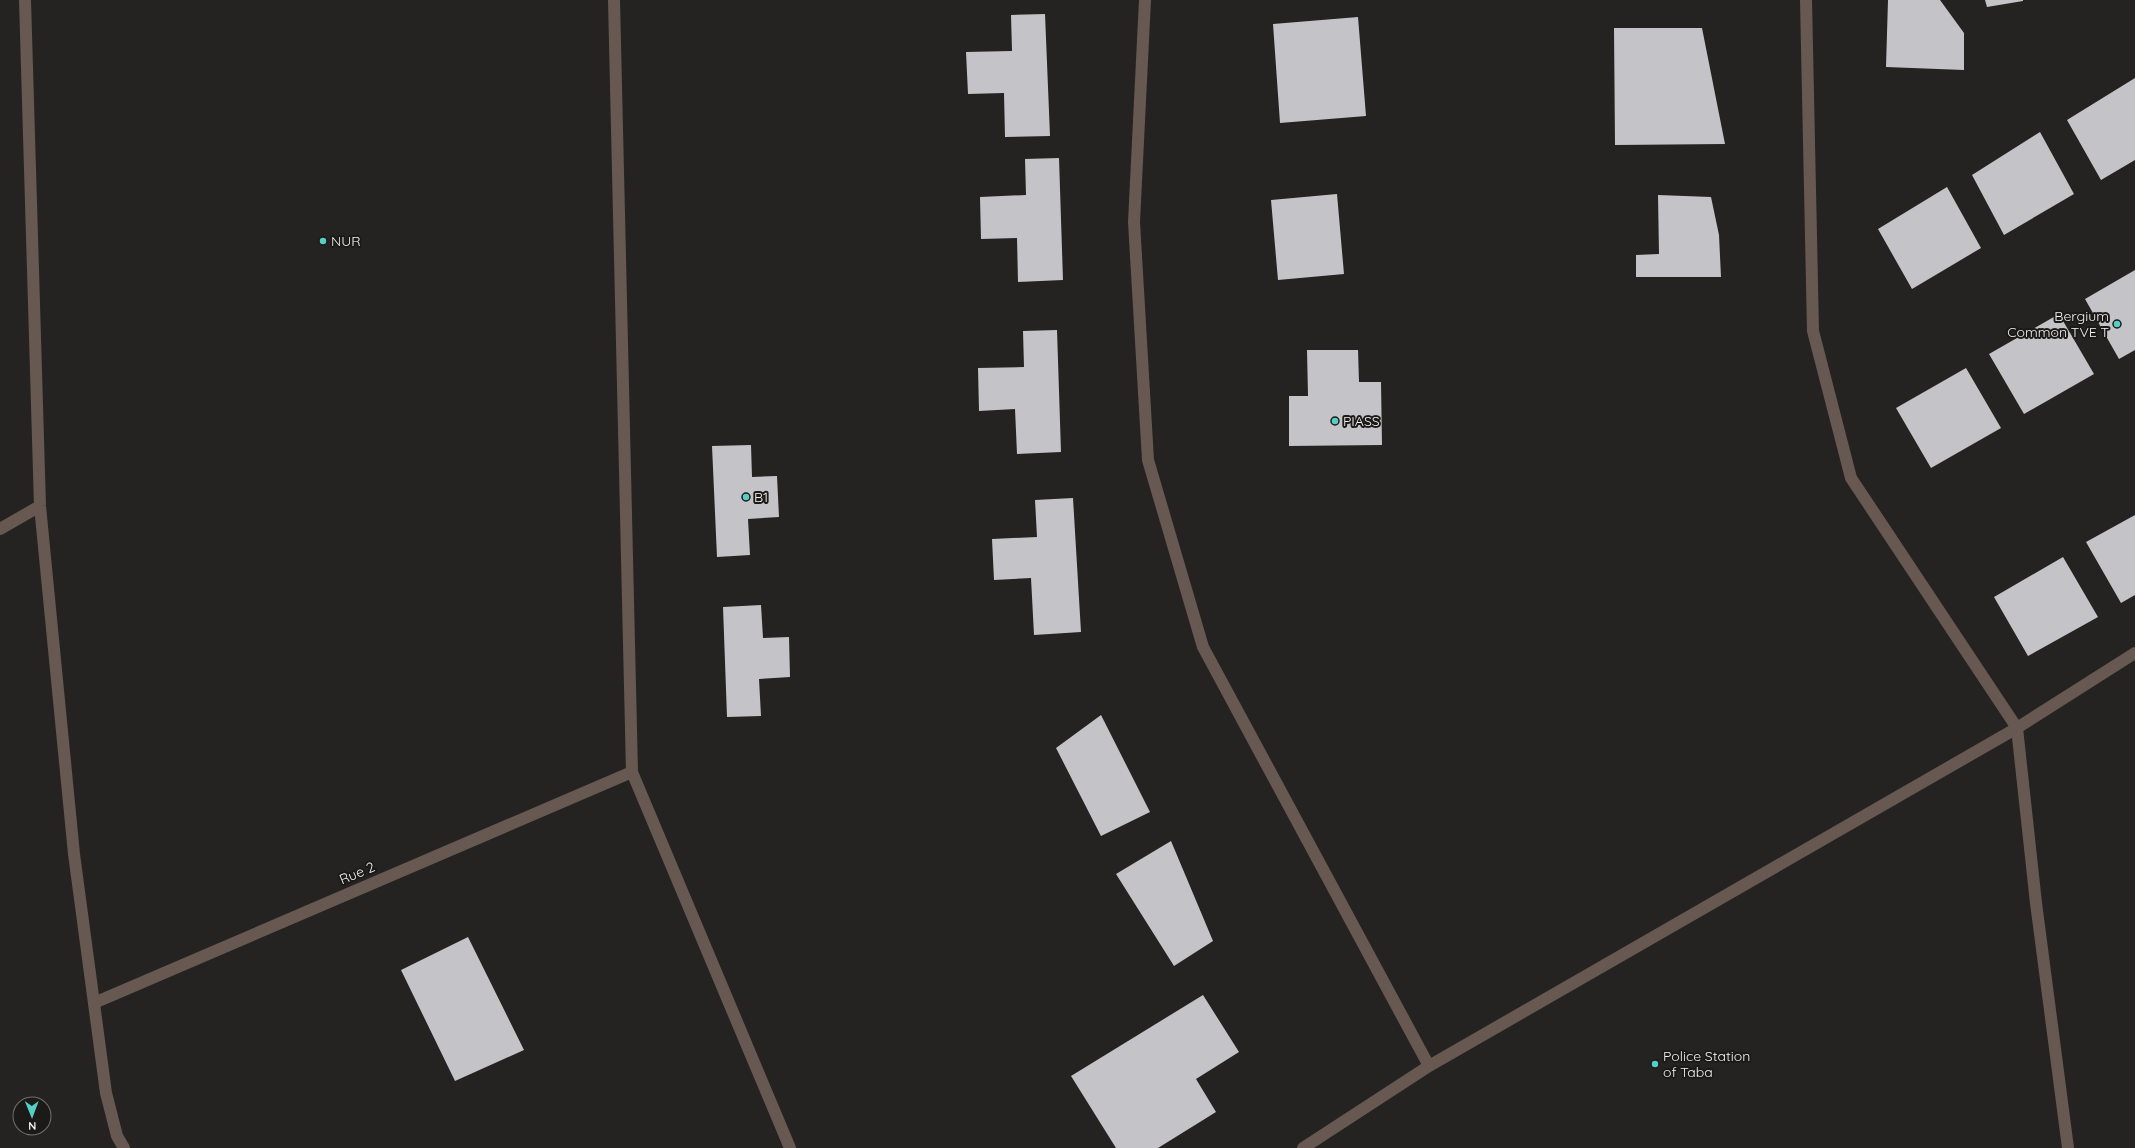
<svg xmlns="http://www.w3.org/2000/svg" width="2135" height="1148" viewBox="0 0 2135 1148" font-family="Quicksand,sans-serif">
<rect width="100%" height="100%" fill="#242321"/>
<path fill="#c4c4c8" d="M1888,0H1940L1964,33V70L1886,67Z
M1985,0H2023V1L1987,7Z
M1045,14L1050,136L1005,137L1004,93L968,94L966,52L1012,51L1011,15Z
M1358,17L1366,116L1280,123L1273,24Z
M1614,28H1702L1725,144L1615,145Z
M2135,78V160L2101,180L2067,120Z
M2040,132L2074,194L2004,235L1972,175Z
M1059,158L1063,280L1018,282L1017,238L981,239L980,197L1026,195L1025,159Z
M1947,187L1981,248L1912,289L1878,229Z
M1337,194L1344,274L1278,280L1271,200Z
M1658,195L1711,197L1719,235L1721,277H1636V255L1659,254Z
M2135,270V350L2119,359L2085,299Z
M2059,314L2094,374L2024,414L1989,354Z
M1057,330L1061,452L1017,454L1015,409L979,411L978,368L1024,367L1023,331Z
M1307,350H1358L1359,382H1381L1382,445L1289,446V396H1308Z
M1966,368L2001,428L1931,468L1896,408Z
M751,445L752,477L777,476L779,517L748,519L750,555L717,557L712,446Z
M1073,498L1081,632L1034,635L1031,578L994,580L992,539L1037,537L1035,500Z
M2135,515V595L2121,603L2086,542Z
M2063,557L2098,617L2028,656L1994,597Z
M761,605L763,638L789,637L790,677L759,679L761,716L727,717L723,607Z
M1101,715L1150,812L1101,836L1056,748Z
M1171,841L1213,941L1174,966L1116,874Z
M468,937L524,1050L455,1081L401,970Z
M1203,995L1239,1052L1196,1079L1216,1112L1158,1148H1116L1071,1076Z"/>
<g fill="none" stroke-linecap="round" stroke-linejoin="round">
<path stroke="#675951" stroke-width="12" d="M25,0L40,506L74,854L106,1093L117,1136L124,1148
M614,0L632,772L790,1148
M1145,0L1134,222L1148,460L1203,647L1429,1066
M1806,0L1813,331L1851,478L2017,728L2036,903L2068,1148
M0,529L40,506
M94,1003L632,772
M1303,1148L1429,1066L2017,728L2135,653"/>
</g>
<g fill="#55cec5" stroke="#1b1a18" stroke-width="1.5">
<circle cx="323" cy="241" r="4"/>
<circle cx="2117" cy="324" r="4"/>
<circle cx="1335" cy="421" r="4"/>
<circle cx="746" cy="497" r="4"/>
<circle cx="1655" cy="1064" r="4"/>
</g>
<g text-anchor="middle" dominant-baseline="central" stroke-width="4" stroke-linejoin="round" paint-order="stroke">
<g font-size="14" fill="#f2f1ef" stroke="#1b1a18" text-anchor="start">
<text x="331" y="241">NUR</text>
<text x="2109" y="316" text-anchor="end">Bergium<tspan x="2109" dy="16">Common TVE T</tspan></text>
<text x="1343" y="421">PIASS</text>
<text x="754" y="497">B1</text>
<text x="1663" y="1056">Police Station<tspan x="1663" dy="16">of Taba</tspan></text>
</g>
<g font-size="14" fill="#f2f1ef" stroke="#1b1a18">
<text transform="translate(357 873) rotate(-23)">Rue 2</text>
</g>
</g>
<g transform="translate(32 1116) rotate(179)"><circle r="19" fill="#1b1a18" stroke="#71706e"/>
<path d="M0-3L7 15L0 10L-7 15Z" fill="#55cec5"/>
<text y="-6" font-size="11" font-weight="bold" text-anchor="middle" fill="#f2f1ef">N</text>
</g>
</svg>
